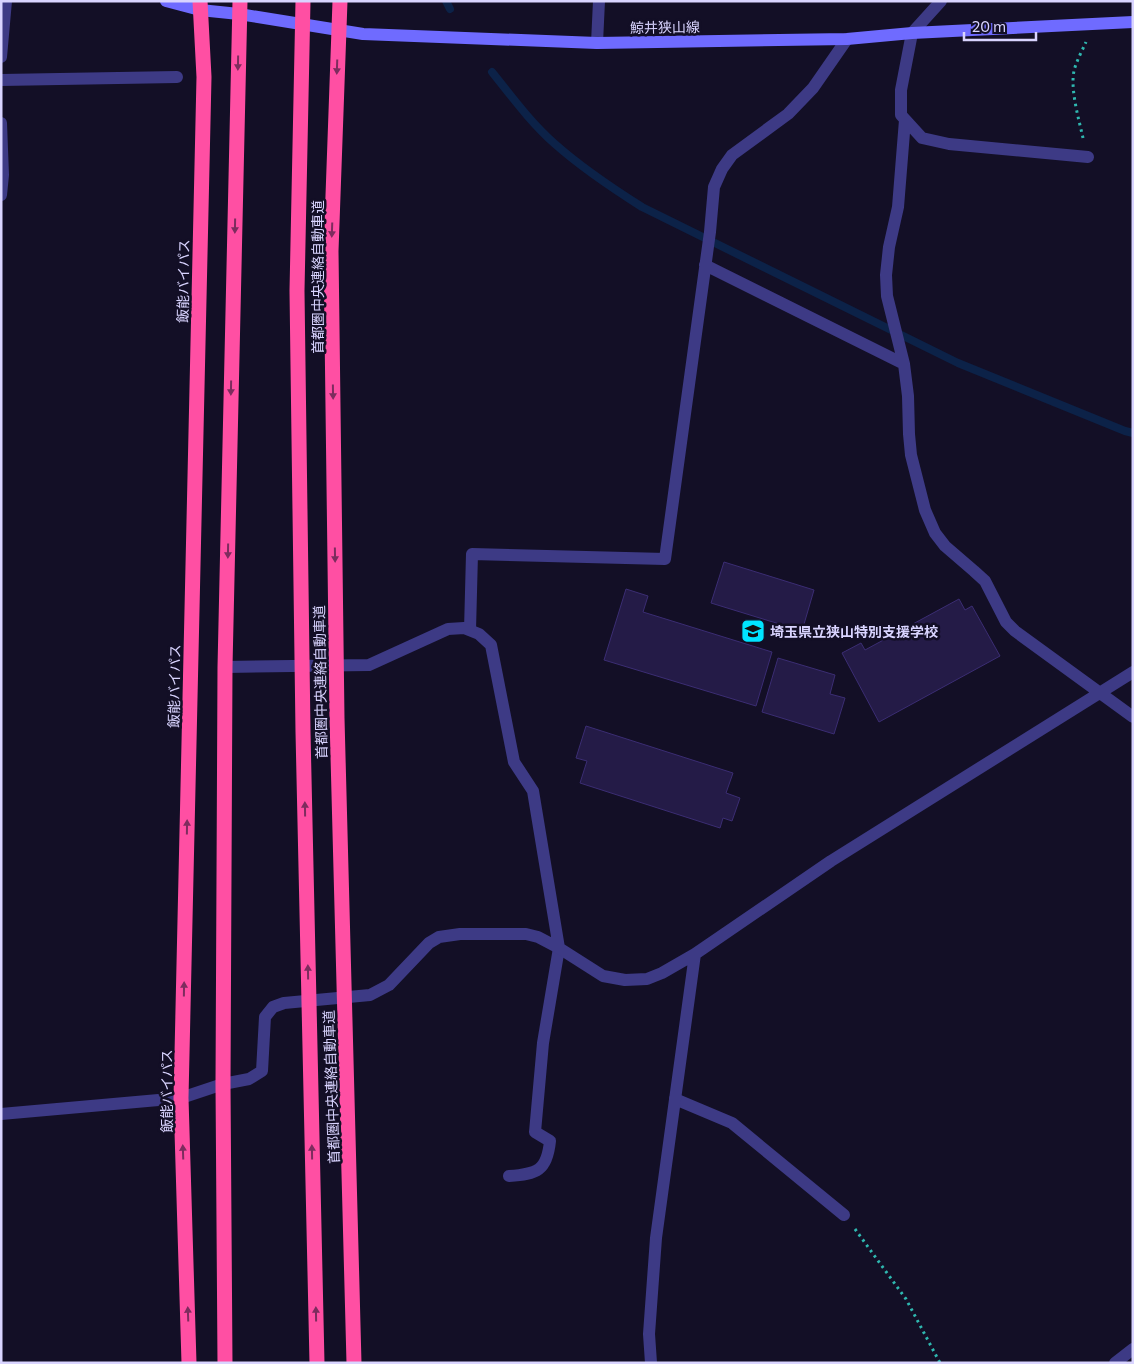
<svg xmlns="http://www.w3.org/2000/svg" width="1134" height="1364" viewBox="0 0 1134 1364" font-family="Commissioner,'Noto Sans JP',sans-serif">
<rect width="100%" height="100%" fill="#130f26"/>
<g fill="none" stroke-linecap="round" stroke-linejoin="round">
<path stroke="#0c2248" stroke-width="8" d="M446,1L450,9
M492,72C512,97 531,123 555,144C582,168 612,188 642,207L958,363L1125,431L1133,433"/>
</g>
<path fill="#241b47" stroke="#3b2d73" d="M724,562L814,590L802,631L711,603Z
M626,589L648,596L643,612L772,652L756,706L604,660Z
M959,599L965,610L972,606L1000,656L879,722L842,653L861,643L865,650Z
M778,658L835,675L830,694L845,698L834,734L762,712Z
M586,726L733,773L726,793L740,798L732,821L723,818L720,828L580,783L587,761L576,758Z"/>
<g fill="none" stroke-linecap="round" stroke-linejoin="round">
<path stroke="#2fb8b0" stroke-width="3" stroke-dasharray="2.5 4" stroke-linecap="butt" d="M1083,138C1079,120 1070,89 1074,71C1076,62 1082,51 1086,42
M855,1229L906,1299L940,1363"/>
<path stroke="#3d3a85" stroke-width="12" d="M1,57L6,1
M675,1099L732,1123L844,1215
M509,1176C537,1174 547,1171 550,1141L535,1132L543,1043L559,948"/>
<path stroke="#3d3a85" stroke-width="12" d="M941,1L912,33L901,90V115L922,138L949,144L1088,157
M597,43L599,1
M1,80L177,77
M905,120L898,207L889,247L886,275L887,296L904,364L908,396L909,434L911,455L925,510L935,533L945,546L974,571L985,581L1006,622L1015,631L1133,717
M1,123L3,175L1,195
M705,265L904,364
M470,630L472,554L665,559L710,232L714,187L722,169L732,155L788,114L813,88L847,39
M225,667L369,665L448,629L464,628L479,634L491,645L514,762L533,791L559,948
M1,1114L181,1098L223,1084L249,1079L262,1071L265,1017L273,1007L284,1003L370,995L389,985L429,943L439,937L460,934H526L538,937L559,948L603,976L625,980L647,979L662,973L695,954L831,861L1133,672
M651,1363L649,1334L656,1238L695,954
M1115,1363L1133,1349"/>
<path stroke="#6f6bff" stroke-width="12" d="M166,1L200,10L239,14L363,34L597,43L847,39L912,33L1133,22"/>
<path stroke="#ff4fa3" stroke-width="15" d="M189,1363L181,1098L204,77L200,1
M225,1363L223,1084L225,667L240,1"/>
<path stroke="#ff4fa3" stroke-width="15" d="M303,1L297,291L303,732L317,1363
M340,1L331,251L337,718L354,1363"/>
</g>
<defs><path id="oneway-solid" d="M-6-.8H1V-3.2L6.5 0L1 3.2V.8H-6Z" transform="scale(1.25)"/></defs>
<g fill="#7d2c5e">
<use href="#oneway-solid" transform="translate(238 63) rotate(91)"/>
<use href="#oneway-solid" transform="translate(337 67) rotate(92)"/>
<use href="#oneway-solid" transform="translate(235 226) rotate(91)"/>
<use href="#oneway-solid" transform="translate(332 230) rotate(92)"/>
<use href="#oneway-solid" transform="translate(231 388) rotate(91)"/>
<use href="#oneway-solid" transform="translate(333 392) rotate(89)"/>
<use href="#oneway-solid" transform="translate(228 551) rotate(91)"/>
<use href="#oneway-solid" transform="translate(335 555) rotate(89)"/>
<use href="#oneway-solid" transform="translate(305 809) rotate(-91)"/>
<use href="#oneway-solid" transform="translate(187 827) rotate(-89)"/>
<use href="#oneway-solid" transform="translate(308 972) rotate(-91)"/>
<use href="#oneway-solid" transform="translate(184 989) rotate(-89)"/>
<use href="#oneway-solid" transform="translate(183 1152) rotate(-92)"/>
<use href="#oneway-solid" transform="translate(312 1152) rotate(-91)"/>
<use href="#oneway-solid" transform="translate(188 1314) rotate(-92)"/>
<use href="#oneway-solid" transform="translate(316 1314) rotate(-91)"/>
</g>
<defs>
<g id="school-square" transform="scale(1.25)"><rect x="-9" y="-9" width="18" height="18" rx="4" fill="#00e5ff" stroke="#130f26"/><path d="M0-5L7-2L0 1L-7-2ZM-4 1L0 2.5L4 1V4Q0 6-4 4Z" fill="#111"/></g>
</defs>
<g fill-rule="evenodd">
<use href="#school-square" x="753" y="631"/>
</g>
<g text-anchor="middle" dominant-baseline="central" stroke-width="5" stroke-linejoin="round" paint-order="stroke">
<g font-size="14" fill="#d9d4ff" stroke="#130f26">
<text transform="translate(665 27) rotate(-1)">鯨井狭山線</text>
<text transform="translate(317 277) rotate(-90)">首都圏中央連絡自動車道</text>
<text transform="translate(183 281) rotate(-89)">飯能バイパス</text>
<text transform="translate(320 682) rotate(-91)">首都圏中央連絡自動車道</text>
<text transform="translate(174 686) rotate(-89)">飯能バイパス</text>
<text transform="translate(331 1087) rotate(-92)">首都圏中央連絡自動車道</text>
<text transform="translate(166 1091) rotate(-90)">飯能バイパス</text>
</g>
<g font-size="14" font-weight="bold" fill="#d9d4ff" stroke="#130f26" text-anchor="start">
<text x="770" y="631">埼玉県立狭山特別支援学校</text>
</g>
</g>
<rect width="1134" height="1364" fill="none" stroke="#d9d4ff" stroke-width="5"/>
<path d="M964 32v8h72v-8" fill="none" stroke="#d9d4ff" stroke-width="2.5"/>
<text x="972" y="32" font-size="15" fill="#d9d4ff" stroke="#130f26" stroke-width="4" paint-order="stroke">20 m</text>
</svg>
